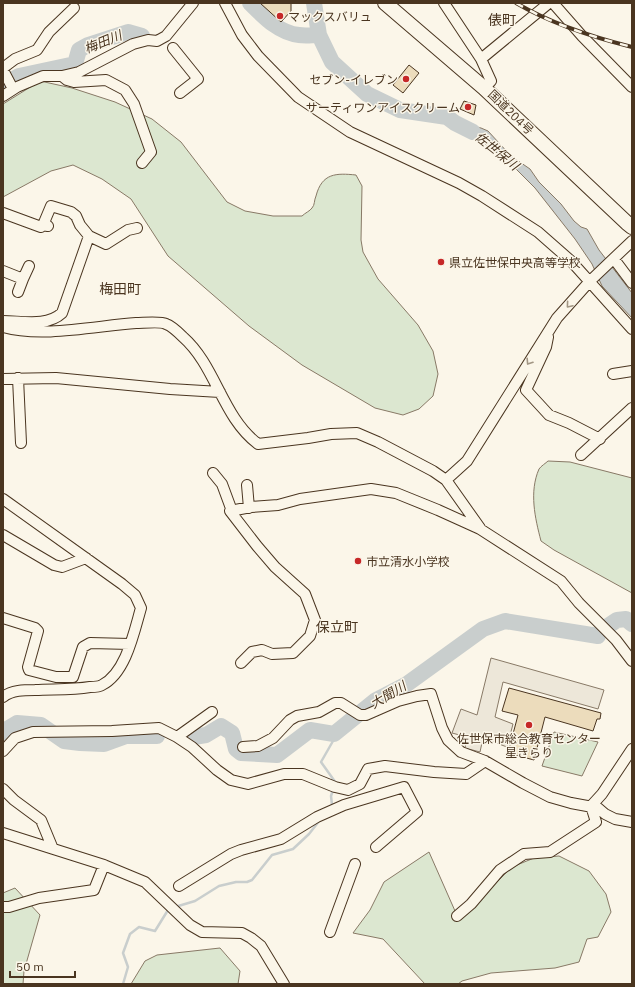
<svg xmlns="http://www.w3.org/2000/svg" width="635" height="987" viewBox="0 0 635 987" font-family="'IBM Plex Sans','Noto Sans JP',sans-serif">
<rect width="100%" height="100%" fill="#fbf6e9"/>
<path fill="#dce7d0" stroke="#887966" d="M40,81L72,88L115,102L152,119L181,142L227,202L245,211L273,216H302C305,213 310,211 312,208C315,205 314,200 316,196C322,173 336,173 356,175L362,186L361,240L363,252L378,279L418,325L433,351L438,374L433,396L419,409L403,415L375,408L302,365L249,326L168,256L131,199L102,179L73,165L51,171L3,197V104Z
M548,461L570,462L632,478V593L554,550L541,541C535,518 529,492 539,469C541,466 546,463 548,461Z
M554,732L598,742L582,776L542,766Z
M429,852L459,920L512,867L534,858L559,856L589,871L606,894L611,912L598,937L587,939L579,962L555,968L491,973L462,981L458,984H425L383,939L353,933L370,910L384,882Z
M15,888L40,915L24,971L23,984H3V893Z
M220,948L240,971L238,984H131L145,961L157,955Z"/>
<path fill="#ede7d9" stroke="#887966" d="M491,658L604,690L598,709L503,682L495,717L513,724L507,747L483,738L480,752L465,748L467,737L452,733L461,709L477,715Z"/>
<path fill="#c9cecd" stroke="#887966" d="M452,122L481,128L488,131L511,156L530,169L539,182L561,204L574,221L581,227L587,229L599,250L632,293V318L602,286L592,264L575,239L535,188L509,162L484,143L471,137Z"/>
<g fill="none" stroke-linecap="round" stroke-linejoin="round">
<path stroke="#c9cecd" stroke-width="2.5" d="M334,734L333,741L321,762L336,783
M330,808L332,805L331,796L333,790
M175,907L195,901L219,886L236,882H247L252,880L272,855L293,849L309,834L320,820
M123,984L128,967L123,953L130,934L139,927L155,931L168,910L170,909"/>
<path stroke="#c9cecd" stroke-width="16" d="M250,3C264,17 279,33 299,35C306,36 312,35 319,35
M314,3L319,35L332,62L367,94L400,110L447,117L455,123L473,132
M3,85L19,76L75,64L79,50L88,45L128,32L142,36
M608,626L617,620L626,619L632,624
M3,733L7,729L17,723L41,725L64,741L80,743L104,744L126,736H157
M194,737L206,735L221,726L232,733L236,749L241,753L277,755L310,730L334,734L376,700L407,684L483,629L505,621L598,636"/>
</g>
<path fill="#ecdcbc" stroke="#4a3520" d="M260,3H291V11L281,22Z
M409,65L419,73L403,93L393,85Z
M464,101L476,105L474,115L460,109Z
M509,688L601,713L600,719H597L593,731L545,717L534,760L508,753L518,715L502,711Z"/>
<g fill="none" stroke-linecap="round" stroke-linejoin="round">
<g stroke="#4a3520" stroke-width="12">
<path id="minor" d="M225,3L242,35L258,56L298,97L350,132L459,183L482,196L538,232L571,261L632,329
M444,3L481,59L491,81L484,88
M553,3L582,36L632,87
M173,48L198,79L180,93
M481,59L549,3
M3,68L15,59L37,50L49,32L74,8
M3,70L13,89
M62,76L67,80L74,82L106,80L125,90L134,104L151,152L142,163
M3,96L17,87L43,76H62L79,72L133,44L148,40L157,41L166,36L193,3
M3,213L41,227L43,225L48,226
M89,236L106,244L128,230L137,228
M614,259L632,283
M3,271L23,279L18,292
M23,279L29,266
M3,321C22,321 47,327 62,313L89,236L80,225L76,216L71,212L51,206L43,225
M3,327C42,338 95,326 136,323C143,323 161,321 166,324C172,326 179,333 183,337C216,366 222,417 258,444L308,438L331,434L357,433L378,442L433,471L446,480L480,528
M548,337L546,347L526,390L549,415L569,423L600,439
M613,374L632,371
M18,378L21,443
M3,379L56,378L170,389L220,392
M581,455L632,408
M213,473L222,484L232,511
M446,480L467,461L557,318L590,281L632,241
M247,485L249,508
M3,499L122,584L135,595L141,608C134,632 126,673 102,685C99,687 94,687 90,687C72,690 54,689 35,690C24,690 12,690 3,697
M3,535L54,565L62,567L86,558
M3,618L35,628L38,631L28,667L29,670L56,677H73L83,647L90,643L130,644
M241,663L252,652L262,650L272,654L293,653L310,636L315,620L305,594L275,567L257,546L230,511L251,507L278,505L300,499L371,489L396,493L438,510L480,529L561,581L579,603L616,640L632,661
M177,737L212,712
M243,747L258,746L273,738L290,720L297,716L319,712L335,703H341L360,715H366L398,701L417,696L431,694L442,728L448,740L461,752L485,761L523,783L550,797L571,803L598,808L605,814L615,819L632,822
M3,751L15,738L33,732L112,731L159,728L177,737L192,747L217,770L231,780L248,784L284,774H303L335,787L348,790L360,784L368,769L385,766L434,772L466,774L485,761
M3,789L14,800L41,820L53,849
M591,806L602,794L632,749
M3,833L104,865L145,882L190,925L202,932L242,933L251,938L261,946L284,984
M179,886L231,854L241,850L281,839L317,817L344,805L404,787L417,812L376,847
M3,907H9L39,898L94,890L104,865
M457,916L471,904L500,870L524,854L550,852L596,822L591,806
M330,932L355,864"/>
</g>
<g stroke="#4a3520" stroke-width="16">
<path id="highway" d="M385,3L484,88L627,223L632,227"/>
</g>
<use href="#minor" stroke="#fbf6e9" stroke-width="10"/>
<use href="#highway" stroke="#fbf6e9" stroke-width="14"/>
<g stroke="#4a3520" stroke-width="4">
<path id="rail" d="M516,3C552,24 592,37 632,47"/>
</g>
<use href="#rail" stroke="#fbf6e9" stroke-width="2.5" stroke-dasharray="8" stroke-linecap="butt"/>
</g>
<defs><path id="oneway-chevron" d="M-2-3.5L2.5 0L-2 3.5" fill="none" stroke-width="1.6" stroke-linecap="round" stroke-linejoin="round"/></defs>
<g stroke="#a29684">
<use href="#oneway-chevron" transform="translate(569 305) rotate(130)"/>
<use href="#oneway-chevron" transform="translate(529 362) rotate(123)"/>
</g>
<g fill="#c62828" stroke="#fbf6e9" stroke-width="1.5">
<circle cx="280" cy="16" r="4"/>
<circle cx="406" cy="79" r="4"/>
<circle cx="468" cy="107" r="4"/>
<circle cx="441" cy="262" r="4"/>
<circle cx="358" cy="561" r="4"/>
<circle cx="529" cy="725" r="4"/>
</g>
<g text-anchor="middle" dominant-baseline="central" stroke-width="3" stroke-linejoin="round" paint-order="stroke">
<g font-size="12" fill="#4a3520" stroke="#fbf6e9" text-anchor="start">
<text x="288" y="16">マックスバリュ</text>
<text x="398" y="79" text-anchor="end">セブン-イレブン</text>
<text x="460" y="107" text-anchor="end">サーティワンアイスクリーム</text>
<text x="449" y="262">県立佐世保中央高等学校</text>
<text x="366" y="561">市立清水小学校</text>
<text x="529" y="738" text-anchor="middle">佐世保市総合教育センター<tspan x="529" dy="14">星きらり</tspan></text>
</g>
<g font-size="12" fill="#4a3520" stroke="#fbf6e9">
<text transform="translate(511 112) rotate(44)">国道204号</text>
</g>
<g font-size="13" font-style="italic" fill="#4a3520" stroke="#fbf6e9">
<text transform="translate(103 42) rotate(-22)">梅田川</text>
<text transform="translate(497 151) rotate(39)">佐世保川</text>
<text transform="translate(388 695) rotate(-31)">大聞川</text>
</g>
<g font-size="14" fill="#4a3520" stroke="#fbf6e9">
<text x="502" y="20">俵町</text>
<text x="120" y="289">梅田町</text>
<text x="337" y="627">保立町</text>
</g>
</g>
<rect width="635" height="987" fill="none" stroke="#4a3520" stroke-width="8"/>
<path d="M10 971v6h65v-6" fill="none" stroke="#4a3520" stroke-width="2"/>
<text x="16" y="971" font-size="12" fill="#4a3520" stroke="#fbf6e9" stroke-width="3" paint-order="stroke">50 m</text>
</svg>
